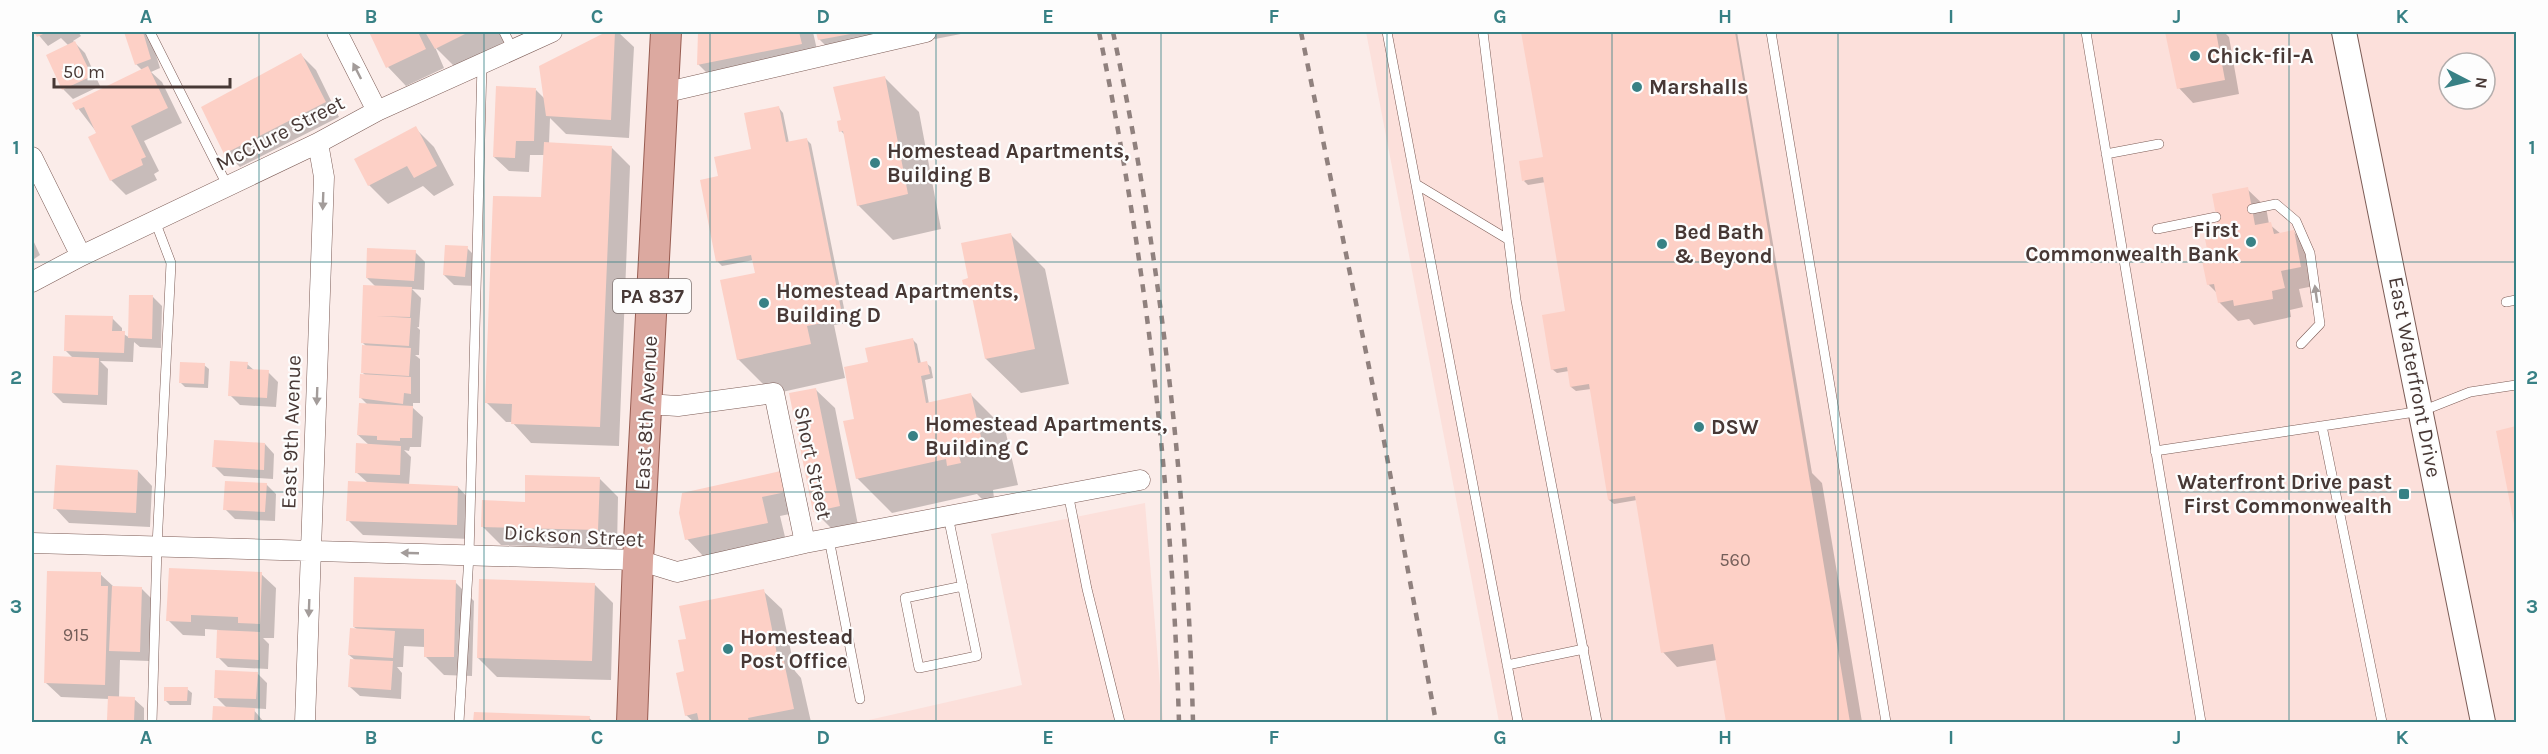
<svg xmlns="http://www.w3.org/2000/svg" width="2548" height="754" viewBox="0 0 2548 754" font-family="Karla,sans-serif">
<rect width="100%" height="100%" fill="#fbece9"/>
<path fill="#fce0db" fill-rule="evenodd" d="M1366,32H2516V722H1499ZM2449,63H2485V99H2449Z
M1145,503L1163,722H860L1022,685L991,534Z"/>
<path fill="#0003" d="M36,32H78L81,36L73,41L85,53L100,86L73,99L63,89L69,46L61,38L48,46Z
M126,32H149L160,68L151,72L162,82L182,123L144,141L159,171L154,174L157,180L126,195L111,180L98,134L74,103L142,70L136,64Z
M371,32H503L508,40L455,67L435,47L444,68L406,86L388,67Z
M609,32H618L634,47L629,138L566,134L550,118L549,144L611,147L630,166L619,446L531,443L512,422H506L487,403L542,199L544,155H530L529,172L509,171L494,157L536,90L545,99L541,67Z
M700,32H813L820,63L717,83L698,64Z
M818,32H971L838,58L819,39Z
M1522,32H1737L1812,473L1822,483L1862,722H1727L1717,660L1677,667L1663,652L1637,500L1614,504L1609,500L1591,389L1576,391L1571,387L1569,371L1557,373L1552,369L1567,312L1546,182L1528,185L1524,181L1544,158Z
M2166,32H2224L2229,37L2239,94L2193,103L2179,88Z
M301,55L316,70L339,117L240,167L226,153Z
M884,77L919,112L941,229L893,240L858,205L846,136L841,131L843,121Z
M779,108L783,113L789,143L806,139L811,144L847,323L834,325L845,378L773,394L738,359L758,274L754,260L722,266L718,262L719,177L753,150Z
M415,128L434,147L454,185L434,196L423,186L388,204L369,185L356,160Z
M2247,189L2266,207L2269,224L2281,234L2294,232L2313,251L2319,285L2299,289L2303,307L2290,310L2291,317L2254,325L2249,319L2238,321L2219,302L2218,294L2208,284V251Z
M1011,235L1045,269L1069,384L1021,393L986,359L975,301L967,293L970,279Z
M32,238L40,255L34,259L32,256Z
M467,248L477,258L475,286L454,285L444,275Z
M415,252L425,262L424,290L412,289L421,298L419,327H417L420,330L419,355H415L420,359V403H413V408L423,417L421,447H410L409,451L404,450L411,457L409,485L458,487L472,502L471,539L363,535L348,520L368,483L356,472L369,445L358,435L368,405L360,397L366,376L362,372L367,347L362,342L376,287L367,278Z
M131,296L153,297L162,306L161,348L140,347L134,342L133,362L100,361L108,369L107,405L63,403L53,393L74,359L65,350L112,318L122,328V333L130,338Z
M913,340L917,344L921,364L926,363L931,367L933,378L925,380L929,404L970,394L1005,429L1018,485L993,490L994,498L983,500L977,494L892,513L857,478V420L870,363Z
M247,364L255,371L268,372L278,382L276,407L240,405L230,395Z
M204,365L209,369L208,388L185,387L181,383Z
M816,390L835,408L858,525L833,530L814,511Z
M2516,427V526L2498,432Z
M265,444L274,454L273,479L224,476L214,466Z
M138,471L152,486L150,527L69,523L55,508Z
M785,472L804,490L809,510L780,516L786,541L705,558L687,539Z
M599,478L618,497L617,549L501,545L483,527L526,503Z
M266,484L276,494L275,521L235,519L225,509Z
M100,574L114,587L141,588L151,598L149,661L120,660L119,698L134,699L144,708V722H112L108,719L109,699L61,697L46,683Z
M261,574L276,588L274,638H263L269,644L268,669L228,667L218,657L219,630L205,629V636L183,635L168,620Z
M455,582L474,601L472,676L444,675L425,656V647L404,646L403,667H397L402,673L401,699L360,696L350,687L355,660L349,655L358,630L354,627Z
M594,584L613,603L611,680L497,677L478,658Z
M763,591L782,609L795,671L801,678L811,722H694L686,715L687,640Z
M257,673L267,683L266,709L252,708L264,722H213L214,708H227L216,697Z
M187,689L192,693L191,705H170L165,700Z
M475,714L589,718L594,722H475Z"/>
<path fill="#fdd0c6" d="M34,32H47L37,37Z
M124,32H143L151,59L135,65Z
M369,32H418L426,49L386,68Z
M425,32H469L435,49Z
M606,32H615L611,120L546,116L539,66Z
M698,32H799L802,44L697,65Z
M816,32H856V33L818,40Z
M1521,32H1735L1850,722H1726L1713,644L1661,653L1635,496L1608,500L1589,384L1570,387L1567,367L1551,370L1542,315L1565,311L1543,177L1522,181L1519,161L1543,157Z
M2165,32H2216L2225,80L2177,89Z
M75,41L92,76L62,90L46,55Z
M301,53L326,102L224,154L201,107Z
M148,66L168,108L131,126L146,157L141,159L143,165L110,181L88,137L96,133L84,107L76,110L72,103Z
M885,76L908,194L857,206L843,131L839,132L837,121L841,120L833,87Z
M496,86L536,88L534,141H516L515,158L493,157Z
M779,106L786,142L807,138L843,319L807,326L811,344L737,360L720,280L755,273L751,255L716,262L700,180L718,176L714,157L751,149L744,113Z
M416,126L437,166L414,178L407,166L368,186L354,159Z
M544,142L612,146L600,427L511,424L512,404L485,403L493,196L541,197Z
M2248,187L2255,225L2271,222L2274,234L2294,230L2301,267L2281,271L2285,288L2272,291L2273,299L2234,306L2233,300L2218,303L2214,284L2207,285L2200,251L2207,249L2204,234L2219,232L2212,194Z
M1011,233L1035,349L985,359L971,292L965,293L962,280L968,278L961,243Z
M445,245L468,246L465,277L443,275Z
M367,248L416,250L414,281L366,278Z
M363,285L412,287L410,317L376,316L411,318L409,346L361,343Z
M129,295H153L152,339L128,338Z
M65,315L113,316L112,331H125L124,353L64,351Z
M913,338L918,363L927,361L930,374L921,376L926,403L971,393L984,450L959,456L961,463L947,466L946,459L856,479L843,421L854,419L844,367L868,362L865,348Z
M362,345L411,348L409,376L361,373Z
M53,356L99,358L98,395L52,393Z
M230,361L248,362L247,369L269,370L267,398L228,396Z
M180,362L205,363L204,384L179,383Z
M360,374L411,377V394L404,393L403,404L359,398Z
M816,388L840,506L813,512L789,393Z
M359,403L413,406L412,438H400V441L377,440V436L357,435Z
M2516,426V529H2515L2496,431Z
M214,440L265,443L264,470L212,467Z
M356,443L401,446L400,475L355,473Z
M56,465L138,470L136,513L53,509Z
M785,470L791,491L762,497L768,523L685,540L679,513L682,493Z
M525,475L600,477L598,530L481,527L482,500L525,502Z
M225,481L267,483L265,512L223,510Z
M348,481L458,486L457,525L346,521Z
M169,568L262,572L260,624L238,623V617L191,615V622L166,621Z
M47,571L101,572V586H108L105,685L44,683Z
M354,577L456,580L454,657H424V629L353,627Z
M479,579L595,583L592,661L477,658Z
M112,586L142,587L140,652L109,651Z
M764,589L778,659L783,657L794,709L748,718L749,722H699L697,713L685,716L676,673L684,671L678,640L686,639L679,606Z
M350,628L395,631L393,658L348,655Z
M217,630L260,632L259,660L216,658Z
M350,659L393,661L391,690L348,687Z
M215,670L258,672L256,699L214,698Z
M164,687H188L187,701H164Z
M108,696L135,697L134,721L107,720Z
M213,706L255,708L254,722H212Z
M474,712L590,716L589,722H473Z"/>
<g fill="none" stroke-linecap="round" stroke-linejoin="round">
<g stroke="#7c5c56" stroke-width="10">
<path id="service" d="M150,32L228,187
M504,32L513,50
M1387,32L1518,722
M1483,32L1516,300L1597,722
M1771,32L1886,722
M2086,32L2201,722
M2106,154L2159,144
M1416,184L1509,240
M2252,209L2276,204L2296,221L2310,253L2320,324L2301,344
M2157,229L2216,217
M2506,302L2516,300
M2322,426L2382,722
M2155,451L2422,411L2470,392L2516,385
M1068,493L1087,589L1120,722
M948,516L977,656L919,668L905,598L963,586
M829,539L860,699
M1507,665L1584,649
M152,722L157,546L171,263L155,221
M459,722L469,555L482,64"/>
</g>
<g stroke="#7c5c56" stroke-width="21">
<path id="minor" d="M337,32L377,111
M663,93L926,32
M32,157L81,256
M32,282L81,256L318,143L377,111L552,32
M646,404L678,406L774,393L805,543
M32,543L638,560L677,572L805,543L1140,480
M305,722L324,177L318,143"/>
</g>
<g stroke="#7c5c56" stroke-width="26">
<path id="tertiary" d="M2344,32L2483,722"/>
</g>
<g stroke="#985c51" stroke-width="32">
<path id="primary" d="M632,722L638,560L666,32"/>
</g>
<use href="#service" stroke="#fff" stroke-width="9"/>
<use href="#minor" stroke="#fff" stroke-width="20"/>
<use href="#tertiary" stroke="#fff" stroke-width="24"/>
<use href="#primary" stroke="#dca9a0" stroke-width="30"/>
<path stroke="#90817e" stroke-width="4.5" stroke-dasharray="8 8" stroke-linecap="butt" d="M1099,32C1146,259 1172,490 1179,722
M1113,32C1161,258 1187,491 1193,722
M1301,32L1384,441L1436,722"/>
</g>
<defs><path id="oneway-solid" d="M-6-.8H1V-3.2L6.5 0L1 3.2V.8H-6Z" transform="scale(1.5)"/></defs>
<g fill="#a39c9a">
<use href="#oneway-solid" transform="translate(357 71) rotate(-117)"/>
<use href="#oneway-solid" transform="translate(323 201) rotate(92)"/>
<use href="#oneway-solid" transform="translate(2316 294) rotate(-98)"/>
<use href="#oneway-solid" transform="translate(317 396) rotate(92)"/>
<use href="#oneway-solid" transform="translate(410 553) rotate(-178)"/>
<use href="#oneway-solid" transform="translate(309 608) rotate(92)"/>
</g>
<path fill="none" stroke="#388185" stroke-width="1.5" stroke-opacity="0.55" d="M259,32V722M484,32V722M710,32V722M936,32V722M1161,32V722M1387,32V722M1612,32V722M1838,32V722M2064,32V722M2289,32V722M32,262H2516M32,492H2516"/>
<g fill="#388185" stroke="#fdfdfd" stroke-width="2">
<circle cx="2195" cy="56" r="6"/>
<circle cx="1637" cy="87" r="6"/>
<circle cx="875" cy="163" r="6"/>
<circle cx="2251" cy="242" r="6"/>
<circle cx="1662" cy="244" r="6"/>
<circle cx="764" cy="303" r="6"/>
<circle cx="1699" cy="427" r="6"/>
<circle cx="913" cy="436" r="6"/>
<rect x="2398" y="488" width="12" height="12" rx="3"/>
<circle cx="728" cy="649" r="6"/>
</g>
<g text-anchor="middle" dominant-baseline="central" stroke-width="4.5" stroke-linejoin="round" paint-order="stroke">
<g font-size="18" fill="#745e59">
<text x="1735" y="560">560</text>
<text x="76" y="635">915</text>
</g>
<rect fill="#fdfdfd" stroke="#7e7371" stroke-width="1.5" x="613" y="279" width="78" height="34" rx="4.5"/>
<g font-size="20" font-weight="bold" fill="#473835">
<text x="652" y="296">PA 837</text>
</g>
<g font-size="21" font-weight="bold" fill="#473835" stroke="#fdfdfd" text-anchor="start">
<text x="2207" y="56">Chick-fil-A</text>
<text x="1649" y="87">Marshalls</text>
<text x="887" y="151">Homestead Apartments,<tspan x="887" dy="24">Building B</tspan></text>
<text x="2239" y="230" text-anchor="end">First<tspan x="2239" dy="24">Commonwealth Bank</tspan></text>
<text x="1674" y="232">Bed Bath<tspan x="1674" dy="24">&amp; Beyond</tspan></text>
<text x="776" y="291">Homestead Apartments,<tspan x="776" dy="24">Building D</tspan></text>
<text x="925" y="424">Homestead Apartments,<tspan x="925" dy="24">Building C</tspan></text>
<text x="1711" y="427">DSW</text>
<text x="2392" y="482" text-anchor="end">Waterfront Drive past<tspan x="2392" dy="24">First Commonwealth</tspan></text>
<text x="740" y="637">Homestead<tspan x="740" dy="24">Post Office</tspan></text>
</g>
<g font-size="21" fill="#473835" stroke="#fdfdfd">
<text transform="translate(280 133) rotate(-27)">McClure Street</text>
<text transform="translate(2415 377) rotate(79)">East Waterfront Drive</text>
<text transform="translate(646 413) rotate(-87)">East 8th Avenue</text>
<text transform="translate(291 432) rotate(-88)">East 9th Avenue</text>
<text transform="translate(813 463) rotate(78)">Short Street</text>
<text transform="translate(574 536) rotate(3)">Dickson Street</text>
</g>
</g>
<rect width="2548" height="754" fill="none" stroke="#fdfdfd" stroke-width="66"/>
<g transform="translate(2467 81) rotate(97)"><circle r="28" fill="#fdfdfd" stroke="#b4aead" stroke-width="1.5"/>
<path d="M0-4.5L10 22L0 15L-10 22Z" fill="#388185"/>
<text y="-9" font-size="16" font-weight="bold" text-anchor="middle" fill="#473835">N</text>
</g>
<path d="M54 78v9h176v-9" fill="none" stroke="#473835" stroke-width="3"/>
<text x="63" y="78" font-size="18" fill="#473835" stroke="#fdfdfd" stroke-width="4.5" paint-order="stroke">50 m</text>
<rect x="33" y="33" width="2482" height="688" fill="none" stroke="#388185" stroke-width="2"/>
<g font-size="20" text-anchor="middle" font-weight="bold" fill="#388185">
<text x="146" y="23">A</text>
<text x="371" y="23">B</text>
<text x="597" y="23">C</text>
<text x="823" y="23">D</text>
<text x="1048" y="23">E</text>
<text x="1274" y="23">F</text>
<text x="1500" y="23">G</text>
<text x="1725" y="23">H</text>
<text x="1951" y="23">I</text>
<text x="2177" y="23">J</text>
<text x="2402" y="23">K</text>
<text x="16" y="154">1</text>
<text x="2532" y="154">1</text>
<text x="16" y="384">2</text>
<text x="2532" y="384">2</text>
<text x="16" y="613">3</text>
<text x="2532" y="613">3</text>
<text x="146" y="744">A</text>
<text x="371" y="744">B</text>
<text x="597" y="744">C</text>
<text x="823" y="744">D</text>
<text x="1048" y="744">E</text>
<text x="1274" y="744">F</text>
<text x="1500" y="744">G</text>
<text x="1725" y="744">H</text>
<text x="1951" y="744">I</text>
<text x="2177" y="744">J</text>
<text x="2402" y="744">K</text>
</g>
</svg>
